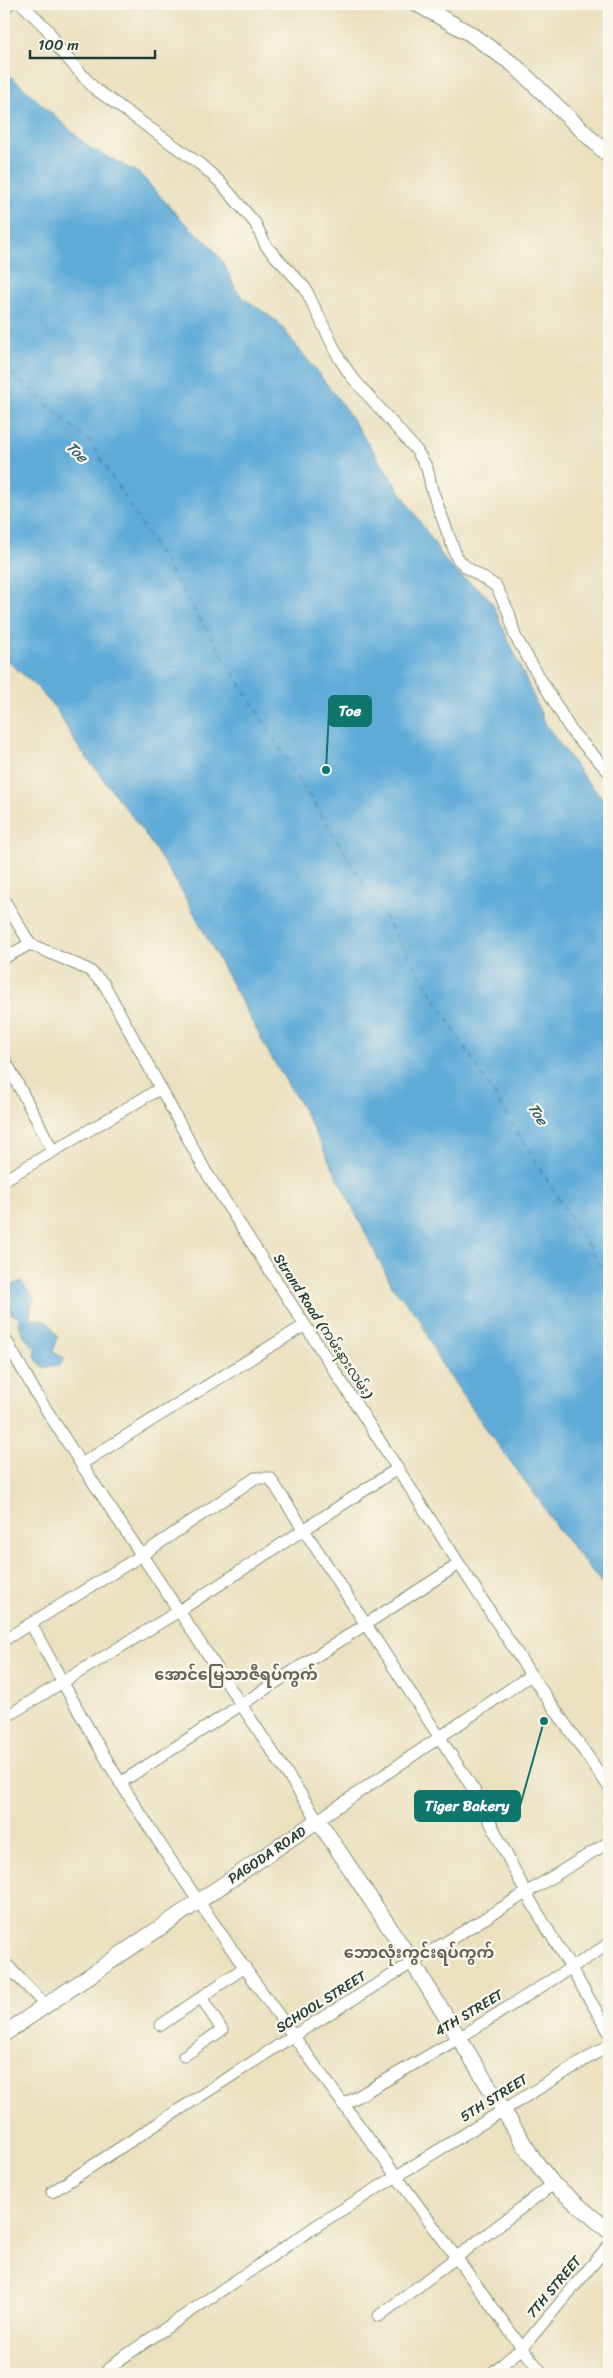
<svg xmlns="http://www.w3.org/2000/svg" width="613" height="2378" viewBox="0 0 613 2378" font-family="Sriracha,'Noto Sans Myanmar',sans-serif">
<rect width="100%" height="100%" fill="#fbf7ec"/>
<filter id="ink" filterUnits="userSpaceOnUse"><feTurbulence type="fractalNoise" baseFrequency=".02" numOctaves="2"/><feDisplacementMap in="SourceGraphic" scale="10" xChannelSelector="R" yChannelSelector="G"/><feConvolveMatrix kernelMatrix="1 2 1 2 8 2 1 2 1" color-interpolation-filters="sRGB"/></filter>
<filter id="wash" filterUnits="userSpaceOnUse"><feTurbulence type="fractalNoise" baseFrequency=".0096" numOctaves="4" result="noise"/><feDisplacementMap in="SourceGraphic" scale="20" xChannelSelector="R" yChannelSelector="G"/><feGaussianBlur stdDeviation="1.12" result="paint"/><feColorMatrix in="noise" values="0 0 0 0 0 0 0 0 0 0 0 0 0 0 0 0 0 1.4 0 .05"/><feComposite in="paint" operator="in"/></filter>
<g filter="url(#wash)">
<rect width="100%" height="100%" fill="#ebe1bf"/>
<path fill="#5fabd8" stroke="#3f7486" d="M4,70L90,148L140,174L182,220L210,245L224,264L235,288L243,298L277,321L340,401L450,567L486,595L492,603L546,725L586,780L609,805V1592L556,1527L542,1504L492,1437L438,1359L420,1319L392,1286L302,1107L271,1057L182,891L143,831L77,745L56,709L35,685L4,658Z
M21,1281L35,1300L32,1303L30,1318L48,1322L58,1337L53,1352L65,1358L62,1364L43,1368L36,1359L35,1347C26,1343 18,1325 18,1316L11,1314L4,1303V1288Z"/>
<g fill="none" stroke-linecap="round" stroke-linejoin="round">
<path stroke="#325e65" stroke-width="1" stroke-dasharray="6 5" stroke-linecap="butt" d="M4,367L91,443L609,1280"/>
</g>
</g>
<g filter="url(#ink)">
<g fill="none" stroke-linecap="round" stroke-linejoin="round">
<g stroke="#858f7a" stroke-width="13">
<path id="minor" d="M22,4L48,30L60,50L94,88L201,165L220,182L255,223L266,246L305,288L339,358L351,376L417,451L427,468L432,490L457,558L466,567L496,586L509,613L515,636L572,732L609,772
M4,10L9,4
M4,900L30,944L89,970L104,984L206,1172L531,1675L609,1787
M4,958L30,944
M4,1058L53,1151
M4,1180L161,1088
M4,1337L37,1395L81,1464L318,1820L531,1675
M81,1464L305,1325
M31,1624C60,1677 89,1733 122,1785C245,1980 388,2161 522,2348L543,2374
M4,1640L142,1555L255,1478H270L474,1790L526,1893L609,2032
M4,1718L179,1611L397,1469
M120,1783L459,1564
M4,1962L46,2006
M161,2025L245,1967
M184,2056L222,2030L201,1997
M343,2105L459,2038L609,1944
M52,2192L293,2036L609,1842
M379,2316L553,2184
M104,2374L119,2360L319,2224L609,2045
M491,2374L522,2348L609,2245"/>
</g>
<g stroke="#858f7a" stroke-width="17">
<path id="major" d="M417,4L469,33L514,65L609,156
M4,2034L318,1820L413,1963L532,2157L553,2184L609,2231"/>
</g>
<use href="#minor" stroke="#fff" stroke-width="11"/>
<use href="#major" stroke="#fff" stroke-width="15"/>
</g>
</g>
<g text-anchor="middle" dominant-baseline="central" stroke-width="4.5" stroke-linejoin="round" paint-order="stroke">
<g font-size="14" fill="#1f3d34" stroke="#fbf7ec">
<text transform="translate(323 1326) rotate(57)">Strand Road (ကမ်းနားလမ်း)</text>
<text transform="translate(267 1855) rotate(-34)">PAGODA ROAD</text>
<text transform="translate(321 2002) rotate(-32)">SCHOOL STREET</text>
<text transform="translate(469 2013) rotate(-31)">4TH STREET</text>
<text transform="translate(494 2098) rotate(-32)">5TH STREET</text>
<text transform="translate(554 2287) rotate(-50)">7TH STREET</text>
</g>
<g font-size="15" font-style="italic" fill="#325e65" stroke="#fbf7ec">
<text transform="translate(77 452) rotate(43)">Toe</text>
<text transform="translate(538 1114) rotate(58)">Toe</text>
</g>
<g font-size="16" font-weight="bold" fill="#67645c" stroke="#fbf7ec">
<text x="236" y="1674">အောင်မြေသာဇီရပ်ကွက်</text>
<text x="419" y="1952">ဘောလုံးကွင်းရပ်ကွက်</text>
</g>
</g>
<path fill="none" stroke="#0f766e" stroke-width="2" d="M326 770L329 711M544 1721L520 1806"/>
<g fill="#0f766e" stroke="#fbf7ec" stroke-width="2">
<circle cx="326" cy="770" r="5"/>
<circle cx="544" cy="1721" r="5"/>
</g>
<g fill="#0f766e" stroke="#0f766e" stroke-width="2">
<rect x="329" y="696" width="42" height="30" rx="5"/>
<rect x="415" y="1791" width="105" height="30" rx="5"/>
</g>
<g font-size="15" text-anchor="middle" font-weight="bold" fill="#fff">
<text x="350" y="716">Toe</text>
<text x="467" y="1811">Tiger Bakery</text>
</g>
<rect width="613" height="2378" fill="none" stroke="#fbf7ec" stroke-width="20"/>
<path d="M30 50v8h125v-8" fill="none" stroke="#1f3d34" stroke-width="2.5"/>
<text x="38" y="50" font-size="15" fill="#1f3d34" stroke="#fbf7ec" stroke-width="4" paint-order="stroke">100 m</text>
</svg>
